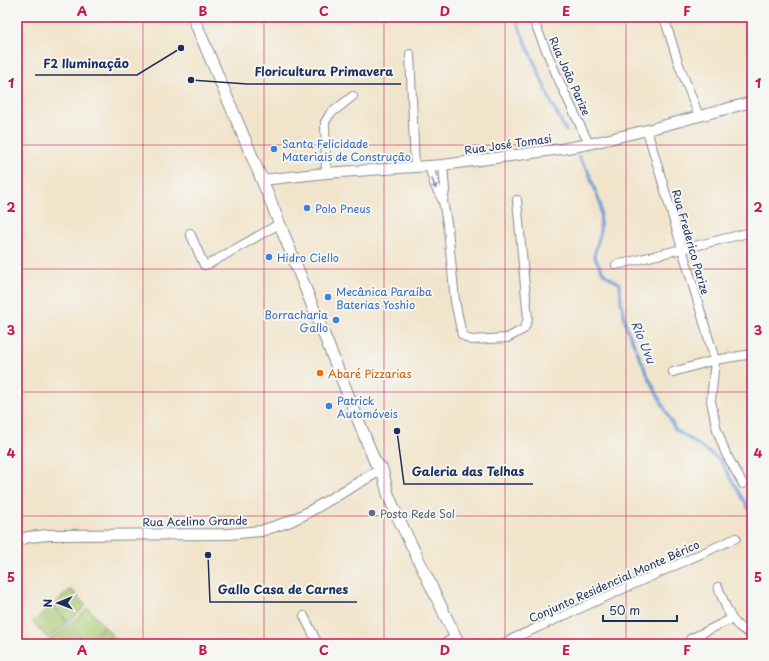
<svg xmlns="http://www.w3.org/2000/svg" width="769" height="661" viewBox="0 0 769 661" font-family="'Playpen Sans',sans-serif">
<rect width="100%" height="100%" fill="#f6f6f2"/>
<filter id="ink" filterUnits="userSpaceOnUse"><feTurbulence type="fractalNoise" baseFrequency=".025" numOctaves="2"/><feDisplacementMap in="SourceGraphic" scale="8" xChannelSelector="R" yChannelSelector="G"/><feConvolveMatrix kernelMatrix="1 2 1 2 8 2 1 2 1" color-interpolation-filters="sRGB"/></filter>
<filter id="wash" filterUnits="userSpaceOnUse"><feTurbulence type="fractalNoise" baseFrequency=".012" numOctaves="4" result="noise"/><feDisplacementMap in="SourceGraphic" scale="16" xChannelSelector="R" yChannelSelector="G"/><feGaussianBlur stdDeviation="0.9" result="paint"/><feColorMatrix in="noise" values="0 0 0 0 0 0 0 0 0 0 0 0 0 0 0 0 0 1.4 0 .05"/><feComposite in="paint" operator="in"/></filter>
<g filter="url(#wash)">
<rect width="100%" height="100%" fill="#f1e4cb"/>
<path fill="#abcc74" stroke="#637e69" d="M71,589L86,606L68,622L53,605Z
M52,605L67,623L48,639L33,622Z
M88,608L104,626L85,642L70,624Z
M68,625L84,643L52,644L49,641Z
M105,627L120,644H87V643Z"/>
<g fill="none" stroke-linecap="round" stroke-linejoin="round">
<path stroke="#6d9dd7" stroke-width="3" d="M515,17L552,104L566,131
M578,156L588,171L601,206L600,234L594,256L604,274L620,284L621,302L627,329L649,378L675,429L720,460L752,514"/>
</g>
</g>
<g filter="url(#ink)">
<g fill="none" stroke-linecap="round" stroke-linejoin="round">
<g stroke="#868a94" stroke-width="10">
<path id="minor" d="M532,17L560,83L589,144
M664,17L678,62L699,116
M410,54L415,167
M647,130L715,360L711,401L717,430L726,454L743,484
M429,166L435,186L443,201L448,229L455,301L462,335L471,340L507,338L524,329L528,319L517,200
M326,173L325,122L330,114L353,96
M443,201L445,190L443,165
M190,233L204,265L209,264L279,224
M616,265L752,232
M673,372L715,360L752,354
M718,587C727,608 729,625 752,634
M304,616L318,644
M443,644L456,637
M501,644L736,538
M688,644L690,639L731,619"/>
</g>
<g stroke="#868a94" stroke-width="12">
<path id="tertiary" d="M262,180L326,173L443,165L561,149L589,144L647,130L752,102
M17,541L28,537L49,535L228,534L261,531L288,522L305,514L382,469"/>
</g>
<g stroke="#868a94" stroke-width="13">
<path id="secondary" d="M193,17L262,180L375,462L382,469L388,494L395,511L459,644"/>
</g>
<use href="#minor" stroke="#fff" stroke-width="8"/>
<use href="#tertiary" stroke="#fff" stroke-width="10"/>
<use href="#secondary" stroke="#fff" stroke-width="11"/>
</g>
<defs><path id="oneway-solid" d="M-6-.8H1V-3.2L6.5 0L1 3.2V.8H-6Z"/></defs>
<use fill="#8d97ae" href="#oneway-solid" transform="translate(434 184) rotate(69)"/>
</g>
<path fill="none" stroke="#c2185b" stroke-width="1" stroke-opacity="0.55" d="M143,17V644M264,17V644M384,17V644M505,17V644M626,17V644M17,145H752M17,269H752M17,392H752M17,516H752"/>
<g fill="#3f7fe0" stroke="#f6f6f2" stroke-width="1.5">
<circle cx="274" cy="149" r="4"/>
<circle cx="307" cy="208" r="4"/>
<circle cx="269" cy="257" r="4"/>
<circle cx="328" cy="297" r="4"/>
<circle cx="336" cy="320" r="4"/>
<circle cx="329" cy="406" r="4"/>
</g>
<circle fill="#e8710a" stroke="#f6f6f2" stroke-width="1.5" cx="320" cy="373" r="4"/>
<circle fill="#5c6f8a" stroke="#f6f6f2" stroke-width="1.5" cx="372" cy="513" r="4"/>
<g text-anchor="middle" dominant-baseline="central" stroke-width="4" stroke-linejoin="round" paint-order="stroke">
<g font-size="11" fill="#1b2f5e" stroke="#f6f6f2">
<text transform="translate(570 76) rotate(66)">Rua João Parize</text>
<text transform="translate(508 144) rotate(-8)">Rua José Tomasi</text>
<text transform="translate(691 242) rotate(74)">Rua Frederico Parize</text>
<text transform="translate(195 521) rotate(-1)">Rua Acelino Grande</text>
<text transform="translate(614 581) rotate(-24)">Conjunto Residencial Monte Bérico</text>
</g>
<g font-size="11" fill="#366cbe" stroke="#f6f6f2" text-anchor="start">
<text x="282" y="143">Santa Felicidade<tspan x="282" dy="13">Materiais de Construção</tspan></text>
<text x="315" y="208">Polo Pneus</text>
<text x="277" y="257">Hidro Ciello</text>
<text x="336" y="291">Mecânica Paraíba<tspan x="336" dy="13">Baterias Yoshio</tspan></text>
<text x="328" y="314" text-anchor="end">Borracharia<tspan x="328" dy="13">Gallo</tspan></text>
<text x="337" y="400">Patrick<tspan x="337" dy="13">Automóveis</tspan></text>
</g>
<g font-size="11" fill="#c56008" stroke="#f6f6f2" text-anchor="start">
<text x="328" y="373">Abaré Pizzarias</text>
</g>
<g font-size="11" fill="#4e5e75" stroke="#f6f6f2" text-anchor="start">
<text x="380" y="513">Posto Rede Sol</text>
</g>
<g font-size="12" font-style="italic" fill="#385688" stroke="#f6f6f2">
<text transform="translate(644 342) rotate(68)">Rio Uvu</text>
</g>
</g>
<path fill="none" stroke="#1b2f5e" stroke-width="1.5" d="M181 48L137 75H35M191 80L247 84H401M397 431L404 484H533M208 555L210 602H357"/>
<g fill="#1b2f5e" stroke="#f6f6f2" stroke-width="1.5">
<circle cx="181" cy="48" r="4"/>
<circle cx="191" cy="80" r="4"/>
<circle cx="397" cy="431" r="4"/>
<circle cx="208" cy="555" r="4"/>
</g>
<g font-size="12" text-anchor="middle" font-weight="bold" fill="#1b2f5e" stroke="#f6f6f2" stroke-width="4" stroke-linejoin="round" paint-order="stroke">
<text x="86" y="68">F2 Iluminação</text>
<text x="324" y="76">Floricultura Primavera</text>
<text x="468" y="476">Galeria das Telhas</text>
<text x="283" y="594">Gallo Casa de Carnes</text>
</g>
<rect width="769" height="661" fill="none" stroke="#f6f6f2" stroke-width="44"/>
<g transform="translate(58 603) rotate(269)" stroke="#f6f6f2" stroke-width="3" paint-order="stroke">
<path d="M0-3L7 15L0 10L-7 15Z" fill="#1b2f5e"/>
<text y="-6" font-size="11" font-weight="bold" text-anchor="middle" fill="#1b2f5e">N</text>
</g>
<path d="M603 615v6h74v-6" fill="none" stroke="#1b2f5e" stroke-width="2"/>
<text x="609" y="615" font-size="12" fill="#1b2f5e" stroke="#f6f6f2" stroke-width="3" paint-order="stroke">50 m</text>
<rect x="22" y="22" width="725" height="617" fill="none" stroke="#c2185b" stroke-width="1.5"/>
<g font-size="13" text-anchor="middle" font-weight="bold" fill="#c2185b">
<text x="82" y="16">A</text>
<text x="203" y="16">B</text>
<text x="324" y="16">C</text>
<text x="445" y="16">D</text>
<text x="566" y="16">E</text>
<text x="687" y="16">F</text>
<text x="11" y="88">1</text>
<text x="758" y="88">1</text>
<text x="11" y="212">2</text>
<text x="758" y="212">2</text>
<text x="11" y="335">3</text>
<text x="758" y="335">3</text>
<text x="11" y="458">4</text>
<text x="758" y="458">4</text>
<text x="11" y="582">5</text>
<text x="758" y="582">5</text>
<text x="82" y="655">A</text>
<text x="203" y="655">B</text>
<text x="324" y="655">C</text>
<text x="445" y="655">D</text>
<text x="566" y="655">E</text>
<text x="687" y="655">F</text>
</g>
</svg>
